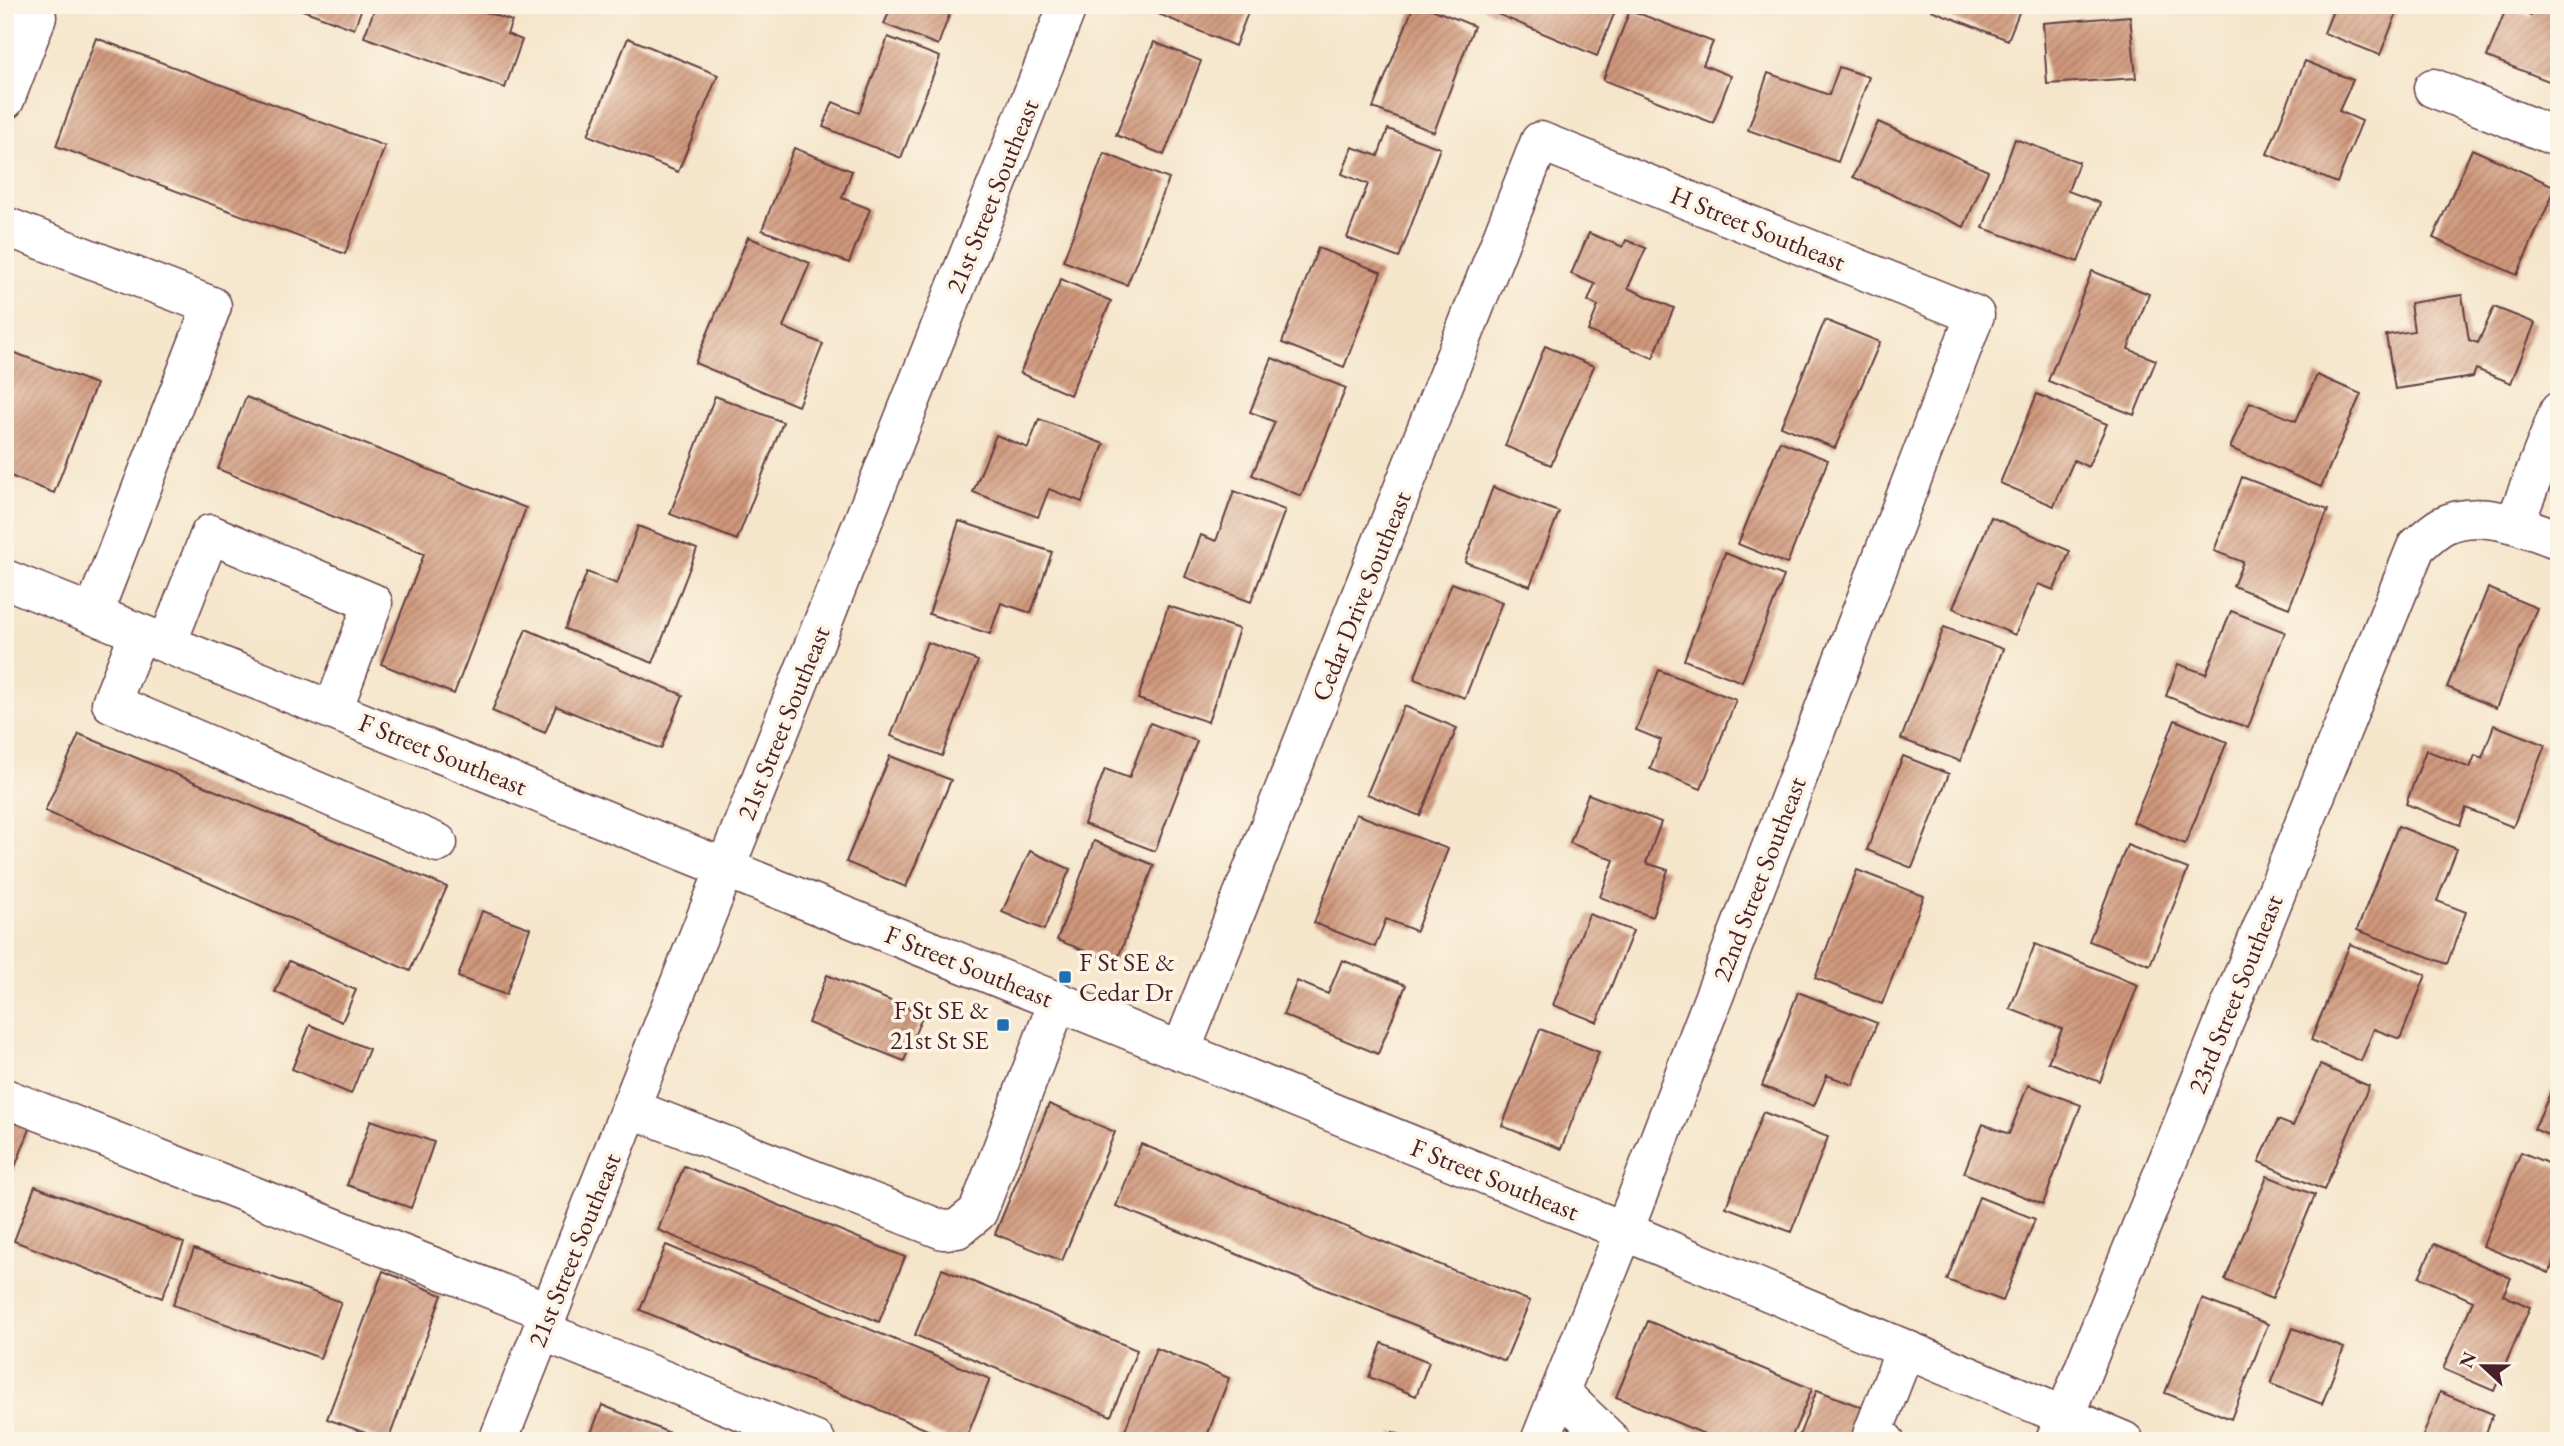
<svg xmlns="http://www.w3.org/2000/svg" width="2564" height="1446" viewBox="0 0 2564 1446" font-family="'EB Garamond',serif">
<defs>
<pattern id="building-hatch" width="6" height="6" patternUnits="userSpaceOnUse" patternTransform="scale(1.75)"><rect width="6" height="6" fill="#cf977b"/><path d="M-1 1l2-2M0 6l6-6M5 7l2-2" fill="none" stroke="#aa7b65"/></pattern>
</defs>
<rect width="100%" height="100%" fill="#fcf5e5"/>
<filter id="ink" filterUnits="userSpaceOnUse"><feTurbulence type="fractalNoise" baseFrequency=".0143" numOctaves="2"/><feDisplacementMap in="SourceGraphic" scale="14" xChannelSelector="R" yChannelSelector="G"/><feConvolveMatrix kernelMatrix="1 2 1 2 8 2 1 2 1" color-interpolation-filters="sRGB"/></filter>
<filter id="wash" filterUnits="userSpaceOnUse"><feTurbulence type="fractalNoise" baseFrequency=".00686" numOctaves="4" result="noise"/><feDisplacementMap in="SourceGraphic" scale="28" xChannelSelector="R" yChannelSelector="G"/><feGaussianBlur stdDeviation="1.57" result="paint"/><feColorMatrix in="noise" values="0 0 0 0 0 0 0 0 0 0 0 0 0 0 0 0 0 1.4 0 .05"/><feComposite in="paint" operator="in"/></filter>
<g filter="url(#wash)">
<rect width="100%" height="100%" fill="#f5e5cb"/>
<g id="blocks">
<path fill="url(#building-hatch)" d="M289,5H363L354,29Z
M376,5H465L512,21L507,34L522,40L505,88L364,37Z
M892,5H953L938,45L884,24Z
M1159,5H1251L1235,46L1156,13Z
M1414,5H1422L1474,26L1434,132L1373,108Z
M1484,5H1613L1617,7L1597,56L1483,8Z
M1933,5H2022L2008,40L1931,10Z
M2327,5H2400L2380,55L2324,33L2334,8Z
M2536,5H2559V85L2487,57L2507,6L2531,16Z
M1630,10L1713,42L1703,65L1731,76L1713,123L1603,80Z
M2130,16L2136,78L2047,84L2043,23Z
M888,37L940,57L901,158L823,127L833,102L859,113Z
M96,38L385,146L345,254L56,146Z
M628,38L718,75L678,172L588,135Z
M1154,42L1201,61L1164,155L1116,135Z
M2305,61L2353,80L2339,111L2362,121L2337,183L2267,154Z
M1839,67L1869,77L1838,162L1748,130L1768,73L1829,95Z
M1878,122L1988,171L1964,227L1853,177Z
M1388,129L1440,148L1399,258L1347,238L1368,184L1342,174L1352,147L1378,156Z
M2015,139L2079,162L2068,191L2100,203L2078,262L1983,228Z
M794,148L852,171L842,198L870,209L849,263L762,230Z
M2472,149L2556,187L2517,275L2433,238Z
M1104,153L1169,179L1127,285L1063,261Z
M1589,233L1623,247L1626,240L1646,248L1628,288L1674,308L1653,358L1588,331L1598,306L1588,301L1595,284L1571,274Z
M748,237L810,263L783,327L823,344L798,406L695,363Z
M1318,248L1381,272L1344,367L1282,343Z
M2092,271L2149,294L2128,349L2156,360L2134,415L2048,381Z
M1061,279L1111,301L1070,395L1020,373Z
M2462,295L2469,340L2478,343L2494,307L2535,323L2511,383L2476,369L2473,377L2395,389L2386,335L2414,331L2410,303Z
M1825,320L1880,342L1835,448L1781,426Z
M1545,346L1594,366L1551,465L1505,446Z
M5,349L96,384L54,493L5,474Z
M1272,358L1346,388L1301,496L1252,475L1275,422L1250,412Z
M2317,375L2361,394L2321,487L2230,448L2250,402L2296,421Z
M2037,394L2107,424L2088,467L2074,460L2054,506L2000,483Z
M715,396L783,422L737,540L670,514Z
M246,397L526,508L454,694L381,664L424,554L218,469Z
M1039,419L1104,444L1082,502L1049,489L1038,517L973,492L996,435L1028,448Z
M1780,441L1828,460L1787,564L1738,544Z
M2242,477L2328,510L2289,608L2233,586L2243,562L2214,551Z
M1493,487L1559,512L1530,586L1465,562Z
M1234,491L1285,510L1251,602L1185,577L1201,535L1216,541Z
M1991,517L2070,551L2054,590L2038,584L2015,635L1953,608Z
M959,521L1052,552L1031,613L1001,603L990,634L929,614Z
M638,526L697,549L653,663L565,629L587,572L617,584Z
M1725,553L1784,576L1742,682L1684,660Z
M1452,583L1502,602L1465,698L1414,679Z
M2488,588L2537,608L2496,708L2447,687Z
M1168,606L1239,629L1208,722L1138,699Z
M2231,611L2285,632L2248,728L2166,696L2178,664L2206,674Z
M1944,627L2003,649L1960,761L1901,739Z
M526,629L683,695L661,749L556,706L545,733L492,711Z
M927,642L978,661L942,756L891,736Z
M1659,670L1736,700L1701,789L1650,769L1661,740L1636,730Z
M1404,706L1457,728L1420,816L1367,794Z
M2175,720L2227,742L2185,844L2133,822Z
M1150,723L1197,741L1155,851L1084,824L1105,769L1129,778Z
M2494,725L2545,745L2513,827L2466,808L2460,825L2406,804L2426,750L2470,768L2475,755L2482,758Z
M79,734L447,887L410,971L45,811Z
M890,756L951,780L906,887L846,862Z
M1903,756L1949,774L1912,868L1867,850Z
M1588,794L1661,822L1646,863L1668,870L1652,917L1600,897L1614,860L1570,843Z
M1356,814L1448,849L1416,931L1386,919L1375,947L1314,923Z
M2398,826L2457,849L2437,901L2466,912L2447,964L2357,930Z
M1094,841L1154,865L1116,963L1057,940Z
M2127,845L2188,869L2150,965L2089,941Z
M1030,851L1070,869L1044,930L1002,912Z
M1857,870L1924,896L1882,1004L1815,978Z
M482,911L530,928L506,995L458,977Z
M1589,914L1633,931L1597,1022L1553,1005Z
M2035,944L2138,985L2100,1082L2048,1062L2062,1029L2010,1009Z
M2350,944L2426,975L2400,1039L2374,1029L2361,1061L2311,1040Z
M1342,960L1406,985L1378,1054L1283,1015L1297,981L1328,994Z
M289,961L356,990L342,1022L275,992Z
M827,975L923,1014L904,1061L808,1023Z
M1798,992L1877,1023L1853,1085L1827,1075L1814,1106L1762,1086Z
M310,1025L369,1049L351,1094L292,1069Z
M1540,1029L1599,1052L1561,1149L1502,1126Z
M2320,1065L2369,1086L2324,1190L2259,1162L2278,1120L2293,1126Z
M2559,1074V1140L2534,1129Z
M2028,1085L2081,1105L2043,1204L1964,1173L1983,1124L2009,1134Z
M1049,1104L1115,1132L1062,1261L995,1234Z
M1763,1112L1828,1137L1791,1232L1726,1207Z
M5,1113L32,1124L5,1192Z
M371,1120L434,1142L411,1208L347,1185Z
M1141,1144L1530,1301L1505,1361L1116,1206Z
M2521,1152L2559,1168V1249L2549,1273L2483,1246Z
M684,1166L905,1257L879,1322L658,1230Z
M2267,1176L2315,1195L2272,1299L2225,1280Z
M35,1186L184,1243L162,1298L14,1241Z
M1979,1197L2035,1219L2003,1301L1947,1280Z
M2434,1244L2511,1278L2503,1295L2530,1307L2494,1391L2443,1369L2473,1301L2419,1277Z
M666,1245L990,1379L965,1441H954L640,1310Z
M194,1249L341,1302L320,1358L173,1305Z
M942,1269L1137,1350L1111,1416L915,1335Z
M383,1271L442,1295L388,1441L327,1419Z
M2202,1299L2268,1324L2231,1419L2165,1393Z
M1648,1321L1812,1389L1790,1441H1721L1616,1397Z
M2293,1328L2344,1348L2322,1404L2271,1384Z
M1382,1343L1429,1362L1416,1396L1369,1377Z
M1156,1348L1229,1378L1205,1441H1121Z
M1817,1390L1869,1410L1858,1441H1797Z
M2440,1392L2493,1414L2483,1441H2421Z
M602,1405L689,1441H588Z
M1393,1432L1415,1441H1390Z"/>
</g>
</g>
<g filter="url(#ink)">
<use href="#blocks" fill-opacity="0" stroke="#643d43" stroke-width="2"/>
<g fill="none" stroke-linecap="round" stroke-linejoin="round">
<g stroke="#643d43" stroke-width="41">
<path id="minor" d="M2433,88L2559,138
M5,100L37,17L6,5
M5,226L212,306L93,614
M2515,523L2559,411
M5,579L1181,1051L1624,1231L2124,1441
M139,633L111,703L438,843
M167,644L210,534L373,603L333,710
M1181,1051L1540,141L1975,315L1624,1231L1540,1441
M5,1098L549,1312
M630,1108L943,1230L957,1229L978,1212L1058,1001
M542,1331L816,1441
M1560,1392L1611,1441
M2055,1440L2416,547C2424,540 2433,531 2442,526C2478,507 2525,527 2559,540
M498,1441L1068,5
M1885,1441L1872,1435L1905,1350"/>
</g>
<use href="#minor" stroke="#fff" stroke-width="38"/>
</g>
</g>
<g fill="#1f6fb2" stroke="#fcf5e5" stroke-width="2.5">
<rect x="1058" y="970" width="14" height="14" rx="3.5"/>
<rect x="996" y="1018" width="14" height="14" rx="3.5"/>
</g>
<g text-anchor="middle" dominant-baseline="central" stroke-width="7" stroke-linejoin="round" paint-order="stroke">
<g font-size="26" fill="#4a1f2b" stroke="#fcf5e5">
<text transform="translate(992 196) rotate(-68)">21st Street Southeast</text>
<text transform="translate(1758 228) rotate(22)">H Street Southeast</text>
<text transform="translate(1361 596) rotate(-68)">Cedar Drive Southeast</text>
<text transform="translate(783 723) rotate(-68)">21st Street Southeast</text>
<text transform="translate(443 754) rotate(22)">F Street Southeast</text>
<text transform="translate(1759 879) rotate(-69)">22nd Street Southeast</text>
<text transform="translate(969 966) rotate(22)">F Street Southeast</text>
<text transform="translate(2235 994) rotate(-68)">23rd Street Southeast</text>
<text transform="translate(1495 1179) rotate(22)">F Street Southeast</text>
<text transform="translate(574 1250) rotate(-68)">21st Street Southeast</text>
</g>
<g font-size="26" fill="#4a1f2b" stroke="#fcf5e5" text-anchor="start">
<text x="1079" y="962">F St SE &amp;<tspan x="1079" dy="30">Cedar Dr</tspan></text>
<text x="989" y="1010" text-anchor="end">F St SE &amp;<tspan x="989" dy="30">21st St SE</tspan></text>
</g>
</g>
<rect width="2564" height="1446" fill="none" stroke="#fcf5e5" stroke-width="28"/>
<g transform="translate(2483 1366) rotate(292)" stroke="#fcf5e5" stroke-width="5" paint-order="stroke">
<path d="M0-5L12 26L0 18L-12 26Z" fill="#4a1f2b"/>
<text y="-10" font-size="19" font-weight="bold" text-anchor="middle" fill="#4a1f2b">N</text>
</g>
</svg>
